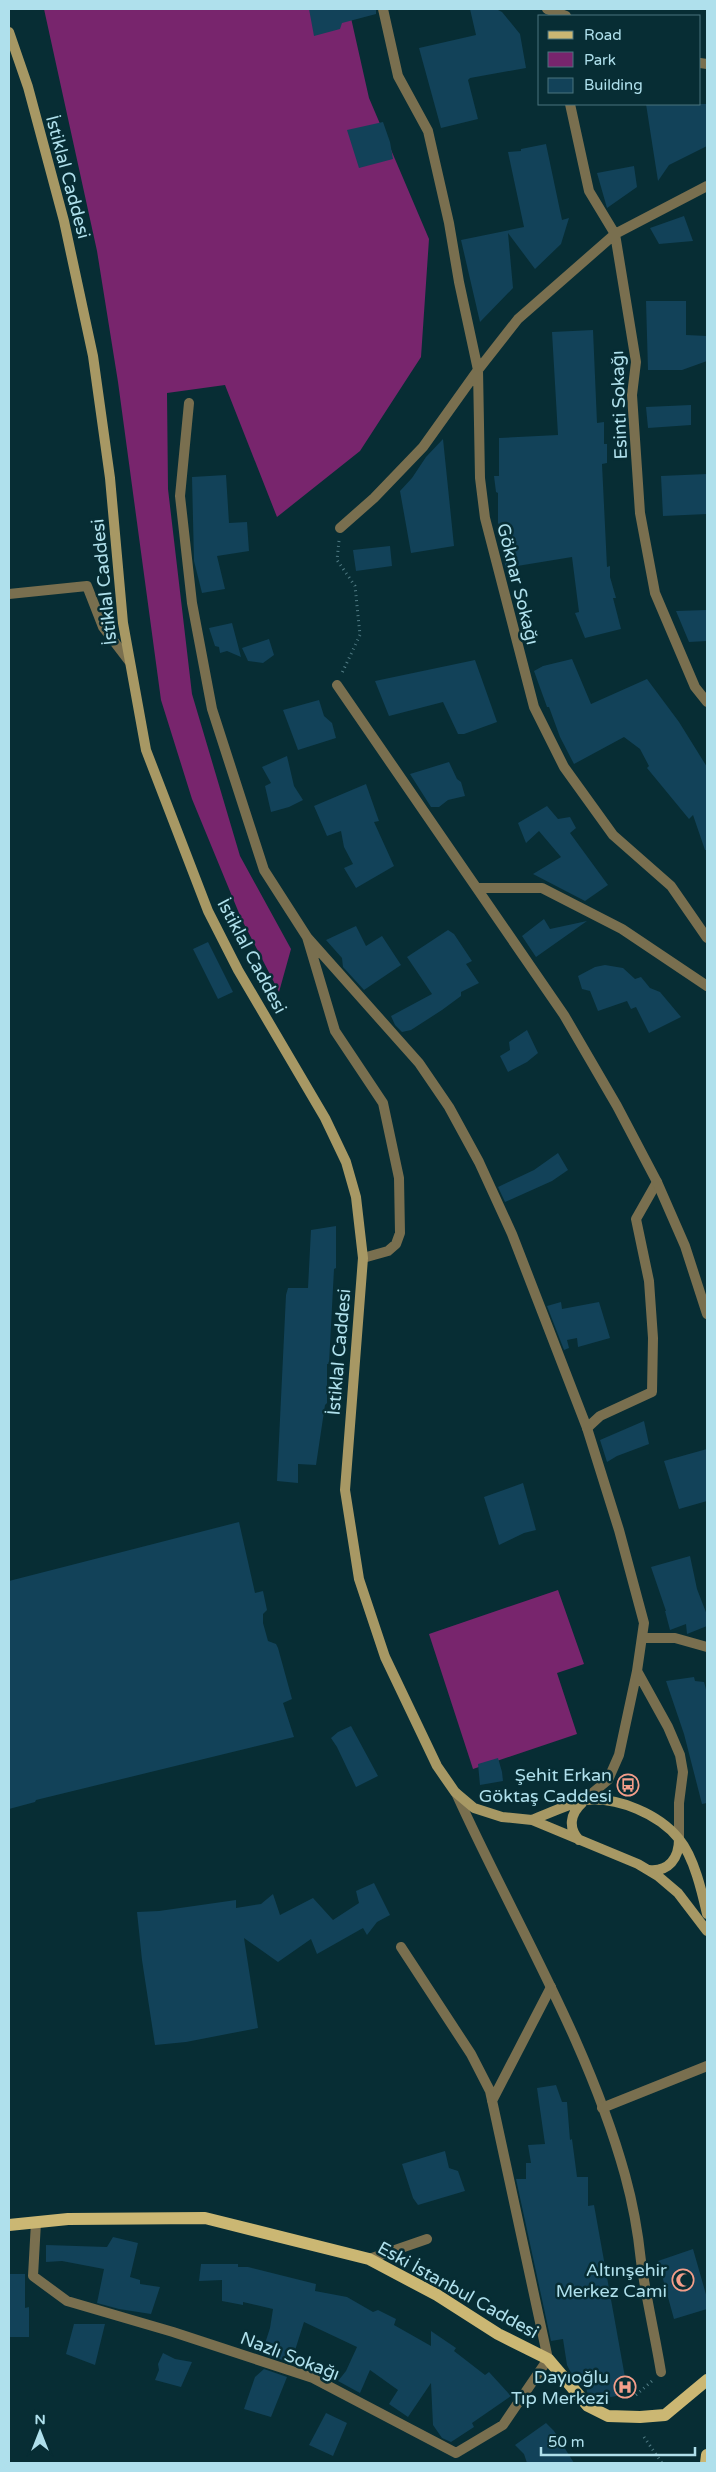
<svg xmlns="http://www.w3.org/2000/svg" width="716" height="2472" viewBox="0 0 716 2472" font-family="'Varela Round',sans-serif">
<rect width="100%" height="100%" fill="#072d34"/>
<path fill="#78256d" d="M44,9H349L369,98L429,239L421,357L360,451L277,517L225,385L167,393L168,489L192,694L240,856L291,949L279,992L241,918L192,799L161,700L118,382L97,251Z
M558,1590L584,1664L557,1673L577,1734L473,1769L429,1634Z"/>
<path fill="#124259" d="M309,9H376V14L342,23L340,29L314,36Z
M470,9H496L502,12L520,34L526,68L470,78L468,80L478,119L441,128L419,48L476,35Z
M646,104H707V146L669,165L658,181Z
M383,122L390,142L393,159L359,168L347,130Z
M546,144L562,220L569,218L561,244L535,269L508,233L513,288L480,322L461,240L524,227L508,152L521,151V149Z
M634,166L637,187L607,208L597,173Z
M684,216L693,241L659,244L650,228Z
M646,301H686V335L707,336V361L682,370H648Z
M593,330L597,423L604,422V444H607V463L602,464L607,567L610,566V577L616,598H613L621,629L585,638L575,613L579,612L572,557L505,568L504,533L498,523V493L496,492L494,476H499V438L558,435L552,332Z
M691,405V425L648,428L646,407Z
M443,439L454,546L411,553L400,491L412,478L426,457Z
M707,474V514L663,516L661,476Z
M226,475L229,523L247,522L249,551L217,556L225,589L202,593L194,561L192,477Z
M390,546L392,566L356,571L353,550Z
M707,610V641L689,642L676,611Z
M232,623L241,657L227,651L220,653L219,647L215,646L209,628Z
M269,639L274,655L263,663L248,661L242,648Z
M572,659L591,704L647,679L679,722L707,767V850H705L693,815L689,819L647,768L649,766L640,749L624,737L574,764L560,737L549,707H547L534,671L543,666Z
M475,660L497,722L464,734H458L443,702L389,716L375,681Z
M319,700L324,716L332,723L336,738L298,750L283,710Z
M287,756L294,786L303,800L289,807L271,812L265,786L271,783L262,767Z
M449,762L457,779L461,782L465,796L448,800L439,807H431L410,774Z
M366,784L379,821L374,822L394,866L356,888L344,868L353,864L344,847L341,831L327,836L314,806Z
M547,806L558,819L570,817L576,828L570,833L608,885L585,901L533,874L561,857L539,831L526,843L518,823Z
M544,919L550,929L587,921L536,957L522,936Z
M356,926L366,946L382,936L401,965L364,990L343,967L342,958L326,940Z
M448,930L454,934L472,961L466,964L479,983L461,992V996L442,1010L411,1030L402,1032L395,1025L391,1016L432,994L407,957Z
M208,942L233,992L218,999L193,949Z
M605,965L623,968L635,979L641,977L650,988L660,992L681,1017L649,1033L636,1007L631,1009L627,1001L598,1011L590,991L582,989L578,976L595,967Z
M527,1030L538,1053L527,1062L508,1072L500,1056L510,1050L509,1042Z
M558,1153L568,1170L552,1181L505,1202L498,1187L534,1170Z
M336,1226V1268L334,1269L329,1364H327V1403L325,1405L316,1465L298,1464V1483L277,1481L286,1295L288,1288H308L311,1230Z
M561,1302L562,1309L599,1302L610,1338L578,1347L577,1338L567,1340L569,1348L564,1350L547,1306Z
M644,1421L649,1444L617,1456L607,1462L600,1440Z
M707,1449V1501L679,1509L664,1461Z
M523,1483L536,1530L524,1533L499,1545L484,1497Z
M239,1522L255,1593L263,1591L267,1610L263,1614V1623L268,1641L276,1644L278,1648L292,1699L283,1703L294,1737L36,1800L35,1802L9,1809V1581Z
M690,1556L697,1589L707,1615V1626L687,1634L686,1624L670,1630L665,1611H666L651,1567Z
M694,1677L695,1681L704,1682L707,1693V1803L702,1804L684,1734L666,1681Z
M351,1726L378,1776L356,1787L337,1747L331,1738L338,1732Z
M498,1758L502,1772L503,1781L480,1785L478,1764Z
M374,1883L390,1915L377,1922L367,1935L363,1928L317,1954L311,1939L278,1962L244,1938L258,2028L186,2042L155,2045L142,1960L137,1912L159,1911L236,1900V1908L261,1904L273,1894L280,1915L313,1898L333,1920L359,1903L356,1891Z
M556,2085L562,2102H567L570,2140L572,2139L577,2177H588V2206L594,2205L628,2394L594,2400L587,2392L586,2387H583L580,2384V2379H575L571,2373L567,2365L563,2339L551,2341L516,2179H526V2163H531L528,2145L545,2144L537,2088Z
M445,2151L449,2168L458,2171L465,2191L418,2205L413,2198L402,2164Z
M113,2237L138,2243L130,2277L140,2280V2284L160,2287L151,2314L119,2309L97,2303L104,2269L62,2261L46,2262V2245L107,2247Z
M693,2249L707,2298V2309L674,2319L658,2261Z
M201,2264H238V2267H248L316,2284L315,2291L347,2297L373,2312L378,2310L396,2319L394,2325L431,2346V2331L456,2348L454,2351L485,2375L489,2372L511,2396L472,2423L474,2427L451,2442L442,2438L433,2425L431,2383L408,2417L389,2404L398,2390L370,2370L360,2393L338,2381L346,2371L357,2347L304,2322L291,2363L262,2353L270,2328L273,2309L243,2302V2305L222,2301V2280L199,2281Z
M9,2274H25V2308L29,2307V2337H9Z
M74,2324H105L95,2365L66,2354Z
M163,2353L175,2359L192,2362L181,2387L155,2380L159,2370L158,2364Z
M264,2369L287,2377L271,2417L244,2409L255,2377Z
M326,2413L347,2423L333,2456L309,2445Z
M546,2423L554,2431L574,2463H527L524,2454L515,2445Z"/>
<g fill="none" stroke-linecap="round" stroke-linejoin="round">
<path stroke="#517c85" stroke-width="3" stroke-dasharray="1 4" stroke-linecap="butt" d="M339,541L337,560L355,586L360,635L342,673
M636,2395L652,2381
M644,2437L662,2463"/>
<path stroke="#796f4f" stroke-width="10" d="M9,594L87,586L103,627L129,661
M587,1428L600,1416L652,1392L653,1338L649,1281L636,1219L657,1182
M456,1793C513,1919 588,2041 625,2175C633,2204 638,2232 641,2261C646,2298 655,2335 661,2372
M369,2259L427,2239"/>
<path stroke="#796f4f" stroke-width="10" d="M547,9L566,16
M700,63L707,64
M570,104L589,191L615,234L636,362L632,395L640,513L655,593L695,687L707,702
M707,186L615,234L518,319L478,370L480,478L485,518L534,707L564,767L613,835L671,886L707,938
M189,403L180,496L192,603L212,709L264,870L307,937L335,1031L383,1103L399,1178L400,1233L396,1244L388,1251L363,1258
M340,528L374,498L423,447L478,370L459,282L449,223L428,131L398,76L383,9
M337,685L564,1015L617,1106L657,1182L685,1246L707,1314
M477,888H542L622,929L707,986
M307,937L419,1063L449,1107L479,1162L512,1234L587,1428L619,1530L644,1623L637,1671L619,1755L608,1780L584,1800
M642,1638H675L707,1647
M637,1671L668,1727L680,1755L683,1772L679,1803V1839
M492,2101L551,1987
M602,2108L707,2066
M36,2222L33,2276L67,2301L173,2332L313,2378L456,2453L503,2425L548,2359L490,2091L471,2054L401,1947"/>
<path stroke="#a79864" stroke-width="10" d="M9,32L28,87L64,221L93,356L110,478L123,623L146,750L208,911L238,970L325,1118L346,1162L356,1197L363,1258L345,1490L359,1579L385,1657L437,1766L455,1792L474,1808L502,1817L532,1820L638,1864L658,1876L678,1893L707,1931
M532,1820C545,1815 573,1802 586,1800C618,1797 659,1814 679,1839C694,1857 702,1892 707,1914
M579,1840C568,1828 570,1814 582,1803
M649,1870C669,1872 679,1858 679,1839"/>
<path stroke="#cbb773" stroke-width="12" d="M9,2225L68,2219L205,2218L369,2259L437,2295L498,2334L548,2359L588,2406L608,2416L640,2417L665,2415L707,2380
M706,2463L707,2455"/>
</g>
<defs>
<g id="bus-ring" transform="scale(1.125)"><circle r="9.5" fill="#072d34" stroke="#f49e8a" stroke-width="1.5"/><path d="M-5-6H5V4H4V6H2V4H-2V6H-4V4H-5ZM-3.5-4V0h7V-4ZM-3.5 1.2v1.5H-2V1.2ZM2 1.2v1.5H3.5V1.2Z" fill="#f49e8a"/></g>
<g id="mosque-ring" transform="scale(1.125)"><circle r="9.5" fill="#072d34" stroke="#f49e8a" stroke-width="1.5"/><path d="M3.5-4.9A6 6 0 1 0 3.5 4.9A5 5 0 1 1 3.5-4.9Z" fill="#f49e8a"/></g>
<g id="hospital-ring" transform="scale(1.125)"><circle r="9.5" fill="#072d34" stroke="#f49e8a" stroke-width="1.5"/><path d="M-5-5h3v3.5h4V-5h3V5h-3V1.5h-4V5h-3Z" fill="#f49e8a"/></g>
</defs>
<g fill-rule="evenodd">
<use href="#bus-ring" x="628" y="1785"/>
<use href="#mosque-ring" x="683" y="2280"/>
<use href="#hospital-ring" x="625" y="2387"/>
</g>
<g text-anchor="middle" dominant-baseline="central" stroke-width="5" stroke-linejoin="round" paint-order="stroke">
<g font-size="18" fill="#afe0ec" stroke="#072d34">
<text transform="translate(68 177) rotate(75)">İstiklal Caddesi</text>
<text transform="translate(619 405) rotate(-92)">Esinti Sokağı</text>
<text transform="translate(104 582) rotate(-96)">İstiklal Caddesi</text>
<text transform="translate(518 584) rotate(76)">Göknar Sokağı</text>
<text transform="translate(252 956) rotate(62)">İstiklal Caddesi</text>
<text transform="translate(339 1352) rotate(-85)">İstiklal Caddesi</text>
<text transform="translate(458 2290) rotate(29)">Eski İstanbul Caddesi</text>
<text transform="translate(290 2356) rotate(21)">Nazlı Sokağı</text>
</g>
<g font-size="18" fill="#afe0ec" stroke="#072d34" text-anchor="end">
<text x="612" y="1775">Şehit Erkan<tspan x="612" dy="21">Göktaş Caddesi</tspan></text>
<text x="667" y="2270">Altınşehir<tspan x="667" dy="21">Merkez Cami</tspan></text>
<text x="609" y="2377">Dayıoğlu<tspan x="609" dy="21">Tıp Merkezi</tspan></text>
</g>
</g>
<rect width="716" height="2472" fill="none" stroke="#afe0ec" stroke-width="20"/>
<rect x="538" y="15" width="162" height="90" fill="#072d34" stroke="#4a757e"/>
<rect x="548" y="31" width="25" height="8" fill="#cbb773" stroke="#4a757e"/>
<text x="584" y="40" font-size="15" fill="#afe0ec">Road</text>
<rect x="548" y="52" width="25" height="15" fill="#78256d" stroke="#4a757e"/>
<text x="584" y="65" font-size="15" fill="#afe0ec">Park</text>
<rect x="548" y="78" width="25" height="15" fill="#124259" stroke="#4a757e"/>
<text x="584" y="90" font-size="15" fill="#afe0ec">Building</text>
<g transform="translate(40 2432)" stroke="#072d34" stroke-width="4" paint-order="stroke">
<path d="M0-4L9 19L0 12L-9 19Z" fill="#afe0ec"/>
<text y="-8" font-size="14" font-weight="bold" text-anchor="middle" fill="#afe0ec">N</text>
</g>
<path d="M541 2447v8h154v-8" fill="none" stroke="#afe0ec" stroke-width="2.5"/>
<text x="548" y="2447" font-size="15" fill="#afe0ec" stroke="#072d34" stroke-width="4" paint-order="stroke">50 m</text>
</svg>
